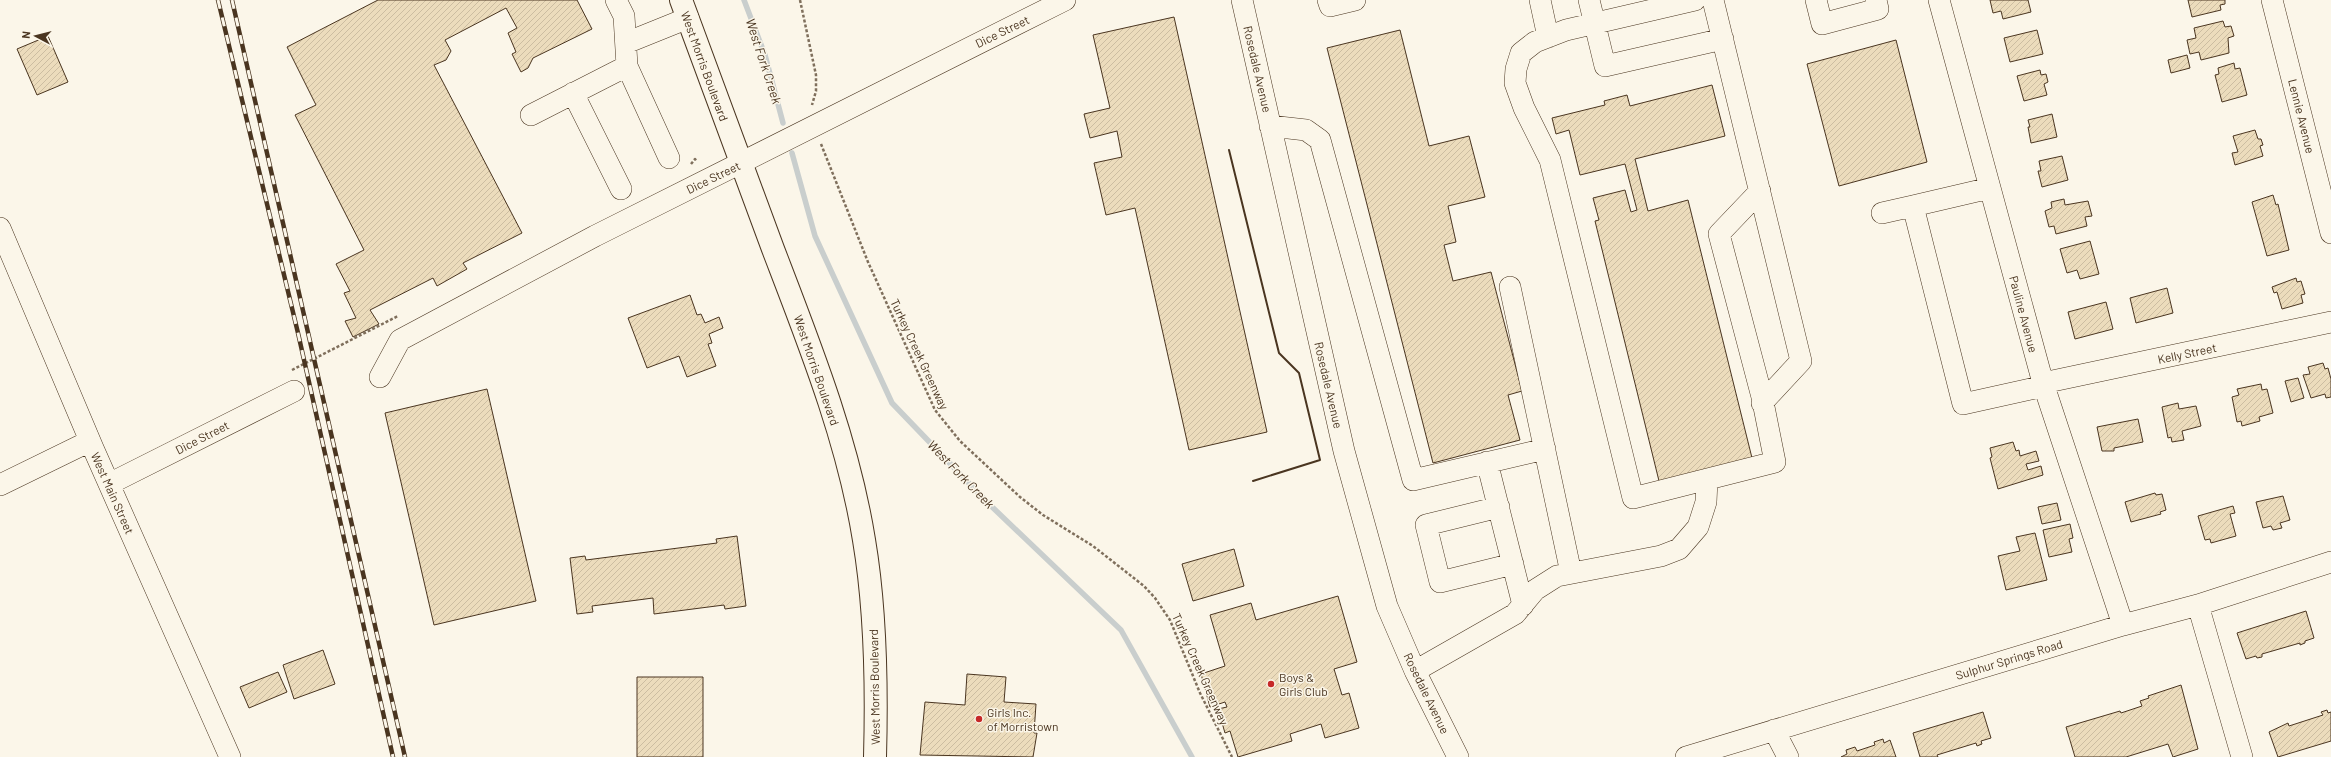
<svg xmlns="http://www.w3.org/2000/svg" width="2331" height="757" viewBox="0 0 2331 757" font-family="Barlow,sans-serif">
<defs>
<pattern id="building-hatch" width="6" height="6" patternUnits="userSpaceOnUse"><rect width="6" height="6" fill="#ecdcbc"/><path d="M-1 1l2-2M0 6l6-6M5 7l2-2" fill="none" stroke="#ccbda1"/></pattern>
</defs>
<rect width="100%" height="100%" fill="#fbf6e9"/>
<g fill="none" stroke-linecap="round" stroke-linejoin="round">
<path stroke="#c9cecd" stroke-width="5.5" d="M744,0L765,55L783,123
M792,153L815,236L892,403L989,504L1121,630L1192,757"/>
</g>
<path fill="url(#building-hatch)" stroke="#4a3520" d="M378,0H577L592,29L533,58L528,68L521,72L512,54L516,52L508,33L517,28L506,8L445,40L451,51L446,60L434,65L522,233L463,263L467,269L437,286L433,278L370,310L379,324L353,337L345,321L356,318L344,293L350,291L336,264L364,250L295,115L316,105L287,47Z
M1990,0H2028L2031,12L2003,19L2001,11L1993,13Z
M2188,0H2225V4L2220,5L2221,10L2192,17Z
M1174,17L1267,432L1189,450L1135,208L1106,215L1094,163L1122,157L1117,131L1090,138L1084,114L1110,108L1093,35Z
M2223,21L2225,27L2231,26L2234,36L2228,38L2229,53L2201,60L2199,52L2190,54L2187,40L2196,38L2194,28Z
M1400,30L1429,146L1469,136L1485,197L1448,206L1456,242L1444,245L1453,281L1491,272L1522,391L1508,395L1520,440L1433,463L1327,48Z
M2037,30L2043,54L2010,62L2004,38Z
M48,36L68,82L37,95L17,49Z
M1896,40L1927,162L1839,186L1807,64Z
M2187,55L2190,68L2171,73L2168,60Z
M2234,63L2235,69L2240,68L2247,95L2222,102L2215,75L2219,74L2218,68Z
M2040,70L2041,75L2046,74L2048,82L2044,84L2047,95L2024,101L2017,76Z
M1712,85L1725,136L1635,159L1648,211L1688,200L1752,458L1659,481L1595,221L1599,220L1593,198L1625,190L1631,212L1637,210L1625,164L1580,175L1569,130L1556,134L1552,118L1605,105L1604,101L1627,95L1630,106Z
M2052,114L2057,137L2031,143L2028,127H2030L2028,120Z
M2255,130L2258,139H2261L2263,145L2260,146L2263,156L2235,165L2232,153L2238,152L2233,136Z
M2062,156L2068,180L2042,187L2038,171H2041L2039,161Z
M2273,195L2276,205L2278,204L2289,250L2267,256L2252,202Z
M2064,199L2065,205L2088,201L2092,216L2085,217L2087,226L2056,234L2054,226L2049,227L2045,211L2052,208L2051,202Z
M2090,241L2099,274L2080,279L2077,270L2067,273L2060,249Z
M2296,278L2297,282L2301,281L2305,294L2301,295L2303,303L2282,309L2277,292L2274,293L2272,287Z
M2167,288L2173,313L2136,323L2130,298Z
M690,295L697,315L701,314L705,323L719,317L723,328L709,334L712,343L708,344L716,366L687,377L679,356L647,368L628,318Z
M2106,302L2113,329L2075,339L2068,312Z
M2323,363L2325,369L2328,368L2331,379V397L2326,398L2325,394L2311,398L2303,375L2310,374L2308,367Z
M2298,378L2304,398L2291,402L2285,381Z
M2261,384L2262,390L2267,389L2273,413L2259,417L2260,421L2242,426L2241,421L2237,422L2232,397L2239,395L2237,389Z
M487,389L536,601L434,625L385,413Z
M2178,403L2179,409L2196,406L2201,426L2182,431L2184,440L2172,442L2171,437L2168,438L2162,407Z
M2138,419L2143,442L2114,448V451H2102L2097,427Z
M2013,442L2016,451L2019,450L2020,456L2036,451L2039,461L2026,464L2028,470L2041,466L2043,475L1998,489L1990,458L1992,457L1990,448Z
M2155,493L2156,495L2162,494L2166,510L2160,512L2161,514L2131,522L2125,502Z
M2283,496L2290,520L2280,523L2282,528L2273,530L2271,526L2263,528L2256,502Z
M2057,503L2061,520L2042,524L2038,507Z
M2233,506L2235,513L2230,514L2236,536L2211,543L2210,539L2205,540L2198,516Z
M2070,524L2073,538L2069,539L2072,552L2049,557L2043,530Z
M2035,533L2047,580L2006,590L1998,556L2020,551L2016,537Z
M737,536L746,606L725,609L724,605L654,614L653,598L592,606L593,612L577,614L570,558L585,556L586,560L717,543L716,539Z
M1234,549L1244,586L1193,601L1182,564Z
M1338,596L1357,662L1334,669L1342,695L1349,693L1359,728L1325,738L1321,724L1290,734L1292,741L1238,757L1230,731L1225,733L1218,709L1227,707L1225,702L1210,707L1201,674L1225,666L1210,615L1251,603L1256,620Z
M2306,611L2314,638L2305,641V643L2300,645V643L2262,654V657L2257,658L2256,656L2246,659L2237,633Z
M323,650L335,684L294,699L283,665Z
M278,672L287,692L249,708L240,687Z
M967,674L1006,677L1004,702L1036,704L1034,733H1037L1033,757L920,755L925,702L965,705Z
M637,677H703V757H637Z
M2181,685L2198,749L2173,757L2168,744L2126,757H2075L2066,727L2120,711L2121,713L2142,706L2140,701L2149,698L2148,696Z
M2327,710L2328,713L2331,712V741L2278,757L2269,732L2288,723L2289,726L2323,715L2321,712Z
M1983,712L1991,738L1981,741L1982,744L1977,746L1976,743L1937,755L1938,757H1920L1913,733Z
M1883,739L1884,743L1890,740L1896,757H1841L1847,754L1846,750L1855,747L1857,751L1875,745L1874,742Z"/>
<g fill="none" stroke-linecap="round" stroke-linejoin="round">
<g stroke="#4a3520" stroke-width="22">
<path id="minor" d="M616,0L624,16L627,66L669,158
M1242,0L1344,451L1387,606L1415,671L1458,757
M1328,0L1330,6L1355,0
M1540,0L1548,37
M1589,0L1605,66L1723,39
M1695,0L1566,30L1535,42L1521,53L1516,69L1515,83L1524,108L1550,160L1633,498L1775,462L1762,397L1719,234L1760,191
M1713,0L1801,361L1762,403
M1816,0L1822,24L1878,9L1876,0
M1939,0L2043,383L2123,625
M2272,0L2331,233
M626,43L688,18
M573,93L621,189
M531,115L627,66
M1270,126L1306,130L1320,140L1413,480L1545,449
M1990,188L1913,206L1963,404L2044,386
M1882,213L1913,206
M0,228L93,448L230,757
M1510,287L1571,573
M380,377L400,340L595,236L1065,0
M2043,383L2331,322
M1487,462L1523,605
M109,484L294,391
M0,485L90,441
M1499,507L1426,525L1440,582L1513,564
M2198,605L2242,757
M1415,671L1515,614L1535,590L1557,576L1661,556L1679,549L1698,527L1706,502L1707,479
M1774,730L1788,757
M1686,757L2123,625L2198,605L2331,562"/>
</g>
<g stroke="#4a3520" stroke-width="24">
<path id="major" d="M681,0C712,83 742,166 773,249C809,343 848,440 864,540C876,611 877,685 875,757"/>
</g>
<path stroke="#7f6f5c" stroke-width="2.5" stroke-dasharray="3 2" stroke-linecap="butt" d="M800,0L816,75V91L812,105
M821,144L868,262L935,410L960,441L1020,497L1043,515L1093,546L1144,586L1155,598L1170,620L1200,693L1232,757
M691,164L695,159L697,162
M292,370L398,316"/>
<use href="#minor" stroke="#fbf6e9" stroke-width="21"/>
<use href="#major" stroke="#fbf6e9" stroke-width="22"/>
<g stroke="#4a3520" stroke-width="4.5">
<path id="rail" d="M218,0L298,333L393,757
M232,0L405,757"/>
</g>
<use href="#rail" stroke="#fbf6e9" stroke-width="3" stroke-dasharray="9" stroke-linecap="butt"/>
<path stroke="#4a3520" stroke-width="2" d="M1229,150L1279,353L1299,373L1320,460L1253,481"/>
</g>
<g fill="#c62828" stroke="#fbf6e9" stroke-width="1.5">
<circle cx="1271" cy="684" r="4"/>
<circle cx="979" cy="719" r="4"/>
</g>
<g text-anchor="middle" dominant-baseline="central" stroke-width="3" stroke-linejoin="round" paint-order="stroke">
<g font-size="12" fill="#4a3520" stroke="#fbf6e9">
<text transform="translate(1002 31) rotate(-26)">Dice Street</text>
<text transform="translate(705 66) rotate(70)">West Morris Boulevard</text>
<text transform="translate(1258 69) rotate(77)">Rosedale Avenue</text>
<text transform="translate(2302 116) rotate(76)">Lennie Avenue</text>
<text transform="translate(713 177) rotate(-26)">Dice Street</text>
<text transform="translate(2024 314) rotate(75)">Pauline Avenue</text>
<text transform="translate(2187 353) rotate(-12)">Kelly Street</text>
<text transform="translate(920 354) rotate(65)">Turkey Creek Greenway</text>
<text transform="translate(817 370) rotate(71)">West Morris Boulevard</text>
<text transform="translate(1329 385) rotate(77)">Rosedale Avenue</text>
<text transform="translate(202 437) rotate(-27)">Dice Street</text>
<text transform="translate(113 493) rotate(66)">West Main Street</text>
<text transform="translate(2009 659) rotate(-17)">Sulphur Springs Road</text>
<text transform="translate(1201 669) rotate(66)">Turkey Creek Greenway</text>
<text transform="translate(874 687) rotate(-91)">West Morris Boulevard</text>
<text transform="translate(1427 693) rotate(64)">Rosedale Avenue</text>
</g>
<g font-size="12" fill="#4a3520" stroke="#fbf6e9" text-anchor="start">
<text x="1279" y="677">Boys &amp;<tspan x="1279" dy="14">Girls Club</tspan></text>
<text x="987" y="712">Girls Inc.<tspan x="987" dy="14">of Morristown</tspan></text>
</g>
<g font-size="13" font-style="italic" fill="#4a3520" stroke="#fbf6e9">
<text transform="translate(764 61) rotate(72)">West Fork Creek</text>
<text transform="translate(961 474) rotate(46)">West Fork Creek</text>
</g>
</g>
<g transform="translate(36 36) rotate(277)" stroke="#fbf6e9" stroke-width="3" paint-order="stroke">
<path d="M0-3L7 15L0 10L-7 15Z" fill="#4a3520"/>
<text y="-6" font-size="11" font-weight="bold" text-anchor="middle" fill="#4a3520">N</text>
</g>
</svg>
